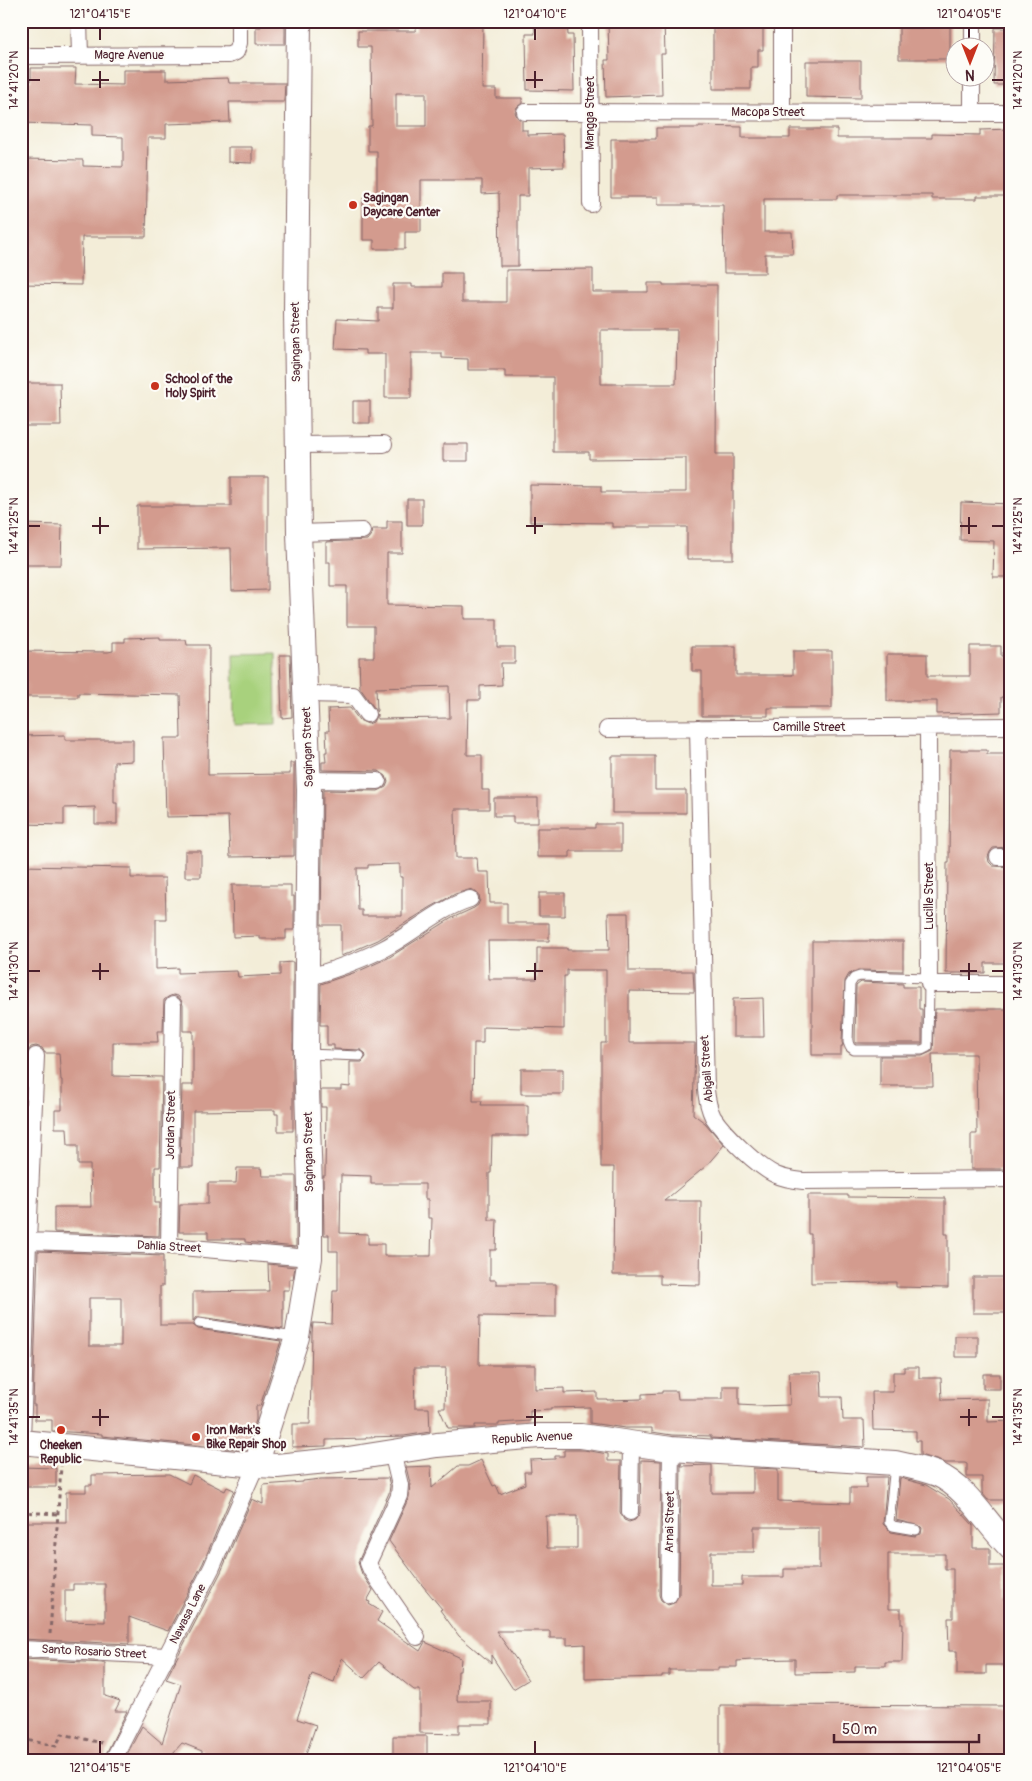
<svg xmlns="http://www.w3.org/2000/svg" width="1032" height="1781" viewBox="0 0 1032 1781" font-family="Pangolin,sans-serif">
<rect width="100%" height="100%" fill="#fdfcf7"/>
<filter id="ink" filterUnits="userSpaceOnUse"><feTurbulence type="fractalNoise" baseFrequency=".02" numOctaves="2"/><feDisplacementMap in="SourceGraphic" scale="10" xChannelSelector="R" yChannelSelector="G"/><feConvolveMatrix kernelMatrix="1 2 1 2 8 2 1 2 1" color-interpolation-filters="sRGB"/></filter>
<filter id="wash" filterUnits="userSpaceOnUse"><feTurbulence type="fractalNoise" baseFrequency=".0096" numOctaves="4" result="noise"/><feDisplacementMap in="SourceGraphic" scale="20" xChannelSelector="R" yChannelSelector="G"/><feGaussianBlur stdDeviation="1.12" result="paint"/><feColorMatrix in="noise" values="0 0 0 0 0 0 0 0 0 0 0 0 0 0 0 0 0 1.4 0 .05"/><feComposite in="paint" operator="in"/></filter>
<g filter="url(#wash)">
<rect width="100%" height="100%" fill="#f3edd8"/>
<path fill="#a8d17d" stroke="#797854" d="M275,653L276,724L234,725L233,654Z"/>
<g id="blocks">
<path fill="#d39b8e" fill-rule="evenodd" d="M261,21H285V44H256V27H261Z
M416,21H483L482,89H496V98H522V103L517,107L515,112L517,117L522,121V130H527V135L563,134L564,167L528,168V196H518V266H500L499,193L482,194V180H421V232H405V249H374V240H363V198L377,199V151H368V126H372L371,47H358V31H416ZM396,93H426V126H396Z
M534,21H567L568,35H573L574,91L527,90L526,34H535Z
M608,21H664L665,54H661L662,95L606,97L605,60H609Z
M713,21H762V26H763V50H758V67H751V89H713Z
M924,21H950V59H899V28H924Z
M995,28H1011V85H994Z
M806,61H861V98L806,97Z
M31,68H76L75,84L123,85V70H166V80L228,78L229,83H285L284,102H229L230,122L166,124V138H148L146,237H82L81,285L21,284V159L83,160V166L123,167V137L92,136V125L21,123V81H31Z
M699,126L742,127V138H790V129H837V138H932V134L980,135V130L1011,129V196H977V199H932V195H837V199H764V232H792L793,254H765V273H724L723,205H658V197H611V139H656V128H699Z
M228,147H252V163L228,162Z
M593,269V292H648V283H663V285H717L716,454H733V559H687V527H612V523L530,522V485L601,486V492H686V458L589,459V452H553V377H505V370H468V359L442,358V353H411V398H385V354H365V350L335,349L337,319L378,321V308H393V284H412V287H442V273H462V302H506V270ZM601,330H677L676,384H601Z
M21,383H60L61,426H21Z
M353,401H370V423H353Z
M443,444H468V461H443Z
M231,477H268V590L232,591L231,548L137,549V506H231Z
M407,499H422V525H407Z
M961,502L1011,504V577H993L994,541L960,540Z
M387,521H402V553H387V605L464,606V619H497V647H515V663H501L502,685L480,686V700H468L467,755H482V790H489V809H455L456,858H477L478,872H489L490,903H507V923H549V941H488L489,979H537V948H567V950H609L608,913H628L629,971H693L694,988V992L629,991V1043H695L693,1114L705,1123L724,1145L706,1166L664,1201H701L700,1285L660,1284V1275H613L614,1167H601V1043H606V970H567V976H564V1029L483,1027V1043H474L473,1101H482L481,1105H528V1136H492L491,1173H489V1220H497L496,1250H490V1280H496V1284H556V1317L480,1316L479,1365H535V1389L564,1388V1393L597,1392V1399H607V1400L642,1399V1394L662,1393V1391H677L678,1399H723V1386H739V1405L757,1406L790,1405L789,1372H821L822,1397H842L843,1420H864L865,1447L711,1438V1436L672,1435L652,1432V1428H625L590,1423V1407L551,1408V1410L530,1411V1421L499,1423V1425H475V1428H448L439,1408H445L446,1368H414L415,1408H429L430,1432L404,1436L366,1437V1439L326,1440V1446L292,1447V1424H310L312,1333L313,1323L332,1324L333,1291H338V1251H329V1235H324L323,1176H325L326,1107H321V1090H341V1086L350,1087V1062H362L366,1057L365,1053L361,1050L334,1049V1045H327V1025H320L321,984L359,971L388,958L452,918L474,908L478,905L480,900L479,895L472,889L455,894L431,907L378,940L341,956V925H321L323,790L378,791L386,787L388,782L386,776L379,771L322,770V762H326L325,752H327L326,731H329L328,709L350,708L359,720L368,724L373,722L377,714V719L450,718L449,686L376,688L377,712L360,688L359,657H374V626H347V586H330V562H326V542L367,540L371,535L372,529H387ZM400,864V877H402V916H362V910H358L357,868H368V865ZM341,1175L371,1176V1184H425V1199H428V1218H432L431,1256H384V1244H368V1234L340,1233Z
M21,524L62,525L61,565H21Z
M160,637V640H186L187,645H209L208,775L290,774V763H294V856L230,857L228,816L166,817L164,738H181L180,695L78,693V697H21V651L108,652L113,651V642H125V638Z
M692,646H736V675H793V651H832V708H768V716H702V671H692Z
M970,646H1001V656H1011V697H1001V712L937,714V701H887V654H927V676H970Z
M280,655H290L292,717L282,718Z
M65,735V740H133V761L114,762V803H117V824H95V807L64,808V825L21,824V736Z
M950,750H987V754H1011V847L993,848L990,852L988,857L989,862L993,866L1011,867V963H985V973H946L947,863H949Z
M612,756H655V790H686V813H612Z
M494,798H538V823H513V816H494Z
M595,824H621V851H570V857H537V828H595Z
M185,851H201V877H185Z
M21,866L131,868V878H165L166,919H156V969L178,968V973L237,971L238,977L280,975V963L293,962V1131H278V1114H275V1110L193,1111V1167H180L182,1085H193V1031H183V1005L181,1000L178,996L173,995L168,997L164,1000L163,1031H157L158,1042H113V1076L162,1077L160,1167H155V1203H160L159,1236L54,1232V1207H91L90,1165H78V1145H68L67,1128H55V1110H62V1080H61L59,1053H45L42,1048L36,1046L31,1047L27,1053H21Z
M232,885H291V896H294V930H286V939H260V936L233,937Z
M539,893H565V916H539Z
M812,941H903V971L858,970L849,974L845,981L842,1042L843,1046H841V1055H812Z
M861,982L903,984V987H919V1009H922V1043H855L856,986Z
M763,998L764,1037H733V999Z
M935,1009H1011V1140H1008V1169H971V1134H977L976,1054H932L933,1086H880V1056H922L933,1051Z
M521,1069H563V1094H521Z
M237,1168H261L262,1176H296V1247L245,1242V1239H208V1232H179L180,1204H208V1183H236Z
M808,1195H848V1197L945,1198V1234H948V1288L896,1287V1282L811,1283V1234H808Z
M38,1251L163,1256V1286H160V1325H193L198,1329L281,1341L260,1406H256V1420L246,1450L102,1436V1434L52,1431V1420H35V1405H33ZM89,1298H121V1346H89Z
M268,1264L295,1267L293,1279H289V1290H283V1329L200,1317H196L193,1321V1292L269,1291Z
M973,1277H1011V1313H973Z
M955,1336H978V1357H955Z
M904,1367H919V1378H941L942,1400L988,1399V1422L1011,1421V1478H1008L1009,1500H988L982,1493V1477H967V1464L965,1463H946L920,1455V1441H916V1431L873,1430L872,1392H893V1372H904Z
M983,1374H1000V1389H983Z
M564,1450H584L608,1454V1461H621L620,1512L624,1520L629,1522L635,1520L640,1513L641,1460L661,1461L659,1595L661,1600L668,1605L674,1603L679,1595L681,1463V1466L712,1465V1493H753V1468L778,1469V1501L850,1503V1488H866V1477H887L883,1524L891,1532L915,1536L921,1534L922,1528L920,1526L896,1520L900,1478L926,1485L949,1499L973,1525V1548H990V1566H1004V1600H1011V1665H986V1674H957V1651H949L948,1618H953V1569H945V1554H888V1609H901V1624H903L902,1662H885V1666H855V1672L795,1673V1659L752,1660L737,1661V1667H718V1670H669V1675H662V1677L585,1679V1644L567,1645V1638H550V1631H496L518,1662L517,1663L528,1680L513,1689L491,1655V1663L459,1636L440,1610L442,1609L418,1580L389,1541L409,1497L410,1483L406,1467L431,1466L432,1488L458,1466H468L481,1460L493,1486L496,1485L500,1494L525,1484L524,1472H531L530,1460L555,1459V1456H564ZM546,1516H577V1548H547ZM754,1527H805V1528H819V1569H784V1577H742V1585H711V1552H754Z
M21,1467L56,1468V1487H21Z
M169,1474L189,1484L193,1475L225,1491L227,1487L234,1490L203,1563L168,1631L129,1617V1644L21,1639V1538H26V1522H66V1492H86V1485H92V1475ZM73,1584H105V1622L65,1621V1590H73Z
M388,1478L390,1486L389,1493L358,1562L362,1574L373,1590L367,1601L370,1602L369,1604L382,1612L377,1621L420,1651L425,1642L461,1658L460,1671H458L457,1701H491V1724H459V1734L420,1733V1690H414L379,1662L364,1678L342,1658L334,1682L312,1674L297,1719L316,1725L304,1760H202V1751L182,1743L173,1753L182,1760H124L142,1726L162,1743L181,1684L166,1679L221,1572L252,1499L263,1504V1485L303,1482V1481L321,1479Z
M21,1659L105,1663V1696L120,1701L115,1711H127L103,1760H21Z
M720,1705L1011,1706V1760H720Z
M393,1736H427V1760H393Z"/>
</g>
</g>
<g filter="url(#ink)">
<use href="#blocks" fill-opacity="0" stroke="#856768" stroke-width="1"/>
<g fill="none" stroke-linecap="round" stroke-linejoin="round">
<g stroke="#856768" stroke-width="11">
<path id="lane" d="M929,978L860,976L854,978L850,984L848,1042L850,1047L854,1050H922L928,1047L929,984
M307,1054L360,1056
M199,1323L295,1337
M895,1465L889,1522L893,1526L916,1530"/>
</g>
<g stroke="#856768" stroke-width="18">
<path id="street" d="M79,21L80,55
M590,21L591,204
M782,21V113
M973,48V21
M21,56L229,55L236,52L239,43V21
M525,112L1011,113
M972,113V78
M298,445L384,444
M299,533L362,531
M306,694L353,695L367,714
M928,727L929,984H1011
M698,728L706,1090C707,1100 709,1109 713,1117C724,1134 758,1167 776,1175C785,1179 794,1180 803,1181L1011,1179
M607,729L1011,726
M309,780L378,781
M998,857H1011
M307,978C333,970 359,961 383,949C412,934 438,909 470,899
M28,1241L169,1246L310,1258
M169,1246L173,1005
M22,1442L28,1241L36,1056
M392,1452L400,1485L399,1496L368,1563L371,1570L417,1637
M630,1512L631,1443
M669,1595L671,1449
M21,1649L167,1656
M113,1760L212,1567L256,1465"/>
</g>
<g stroke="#856768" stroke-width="26">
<path id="secondary" d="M21,1442L256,1465L277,1466L306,1463L348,1459L437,1445L539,1436H581L671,1449L895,1463C909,1466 924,1469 937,1474C969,1489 986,1524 1011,1548
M256,1465L297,1337L310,1258V1189L306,1054L309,790L299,533L296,311L299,21"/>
</g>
<path stroke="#856768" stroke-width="3" stroke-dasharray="4 4" stroke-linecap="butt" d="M21,1512L57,1514
M50,1634L61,1466
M21,1739L56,1746L62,1734L102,1743"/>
<use href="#lane" stroke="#fff" stroke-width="9"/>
<use href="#street" stroke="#fff" stroke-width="16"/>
<use href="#secondary" stroke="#fff" stroke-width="24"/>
</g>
</g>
<path fill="none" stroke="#4a1f2b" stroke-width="2" d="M100,28V40M535,28V40M969,28V40M100,71V88M535,71V88M28,80H40M92,80H109M526,80H543M992,80H1004M100,517V534M535,517V534M969,517V534M28,526H40M92,526H109M526,526H543M960,526H977M992,526H1004M100,963V980M535,963V980M969,963V980M28,971H40M92,971H109M526,971H543M960,971H977M992,971H1004M100,1409V1426M535,1409V1426M969,1409V1426M28,1417H40M92,1417H109M526,1417H543M960,1417H977M992,1417H1004M100,1741V1754M535,1741V1754M969,1741V1754"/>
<g fill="#c8321e" stroke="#fdfcf7" stroke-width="2">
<circle cx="353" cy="205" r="5"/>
<circle cx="155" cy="386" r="5"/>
<circle cx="61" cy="1430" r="5"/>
<circle cx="196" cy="1437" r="5"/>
</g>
<g text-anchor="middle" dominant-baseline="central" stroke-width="4.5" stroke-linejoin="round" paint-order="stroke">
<g font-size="12" fill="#4a1f2b" stroke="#fdfcf7">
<text x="129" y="55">Magre Avenue</text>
<text x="768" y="112">Macopa Street</text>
<text transform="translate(590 113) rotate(-90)">Mangga Street</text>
<text transform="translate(296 342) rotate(-91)">Sagingan Street</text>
<text x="809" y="727">Camille Street</text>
<text transform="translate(308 747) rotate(-92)">Sagingan Street</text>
<text transform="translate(929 896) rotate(-90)">Lucille Street</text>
<text transform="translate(707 1069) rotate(-94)">Abigail Street</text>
<text transform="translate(171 1125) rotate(-89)">Jordan Street</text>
<text transform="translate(309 1152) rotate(-91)">Sagingan Street</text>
<text transform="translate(169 1247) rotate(3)">Dahlia Street</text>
<text transform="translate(532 1438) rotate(-3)">Republic Avenue</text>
<text transform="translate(670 1522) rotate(-89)">Arnai Street</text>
<text transform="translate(188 1614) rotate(-63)">Nawasa Lane</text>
<text transform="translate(94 1652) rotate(3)">Santo Rosario Street</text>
</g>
<g font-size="12" font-weight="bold" fill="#4a1f2b" stroke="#fdfcf7" text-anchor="start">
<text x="363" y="198">Sagingan<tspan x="363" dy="14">Daycare Center</tspan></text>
<text x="165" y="379">School of the<tspan x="165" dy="14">Holy Spirit</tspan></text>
<text x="206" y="1430">Iron Mark's<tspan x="206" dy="14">Bike Repair Shop</tspan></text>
<text x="61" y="1445" text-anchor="middle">Cheeken<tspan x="61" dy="14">Republic</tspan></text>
</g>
</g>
<rect width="1032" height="1781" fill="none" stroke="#fdfcf7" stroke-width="55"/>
<g transform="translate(970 62) rotate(180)"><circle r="24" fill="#fdfcf7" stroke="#b5a4a5"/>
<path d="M0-4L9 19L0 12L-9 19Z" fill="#c8321e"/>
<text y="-8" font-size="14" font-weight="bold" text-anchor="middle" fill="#4a1f2b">N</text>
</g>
<path d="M834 1734v8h145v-8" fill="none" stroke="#4a1f2b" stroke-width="2.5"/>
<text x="842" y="1734" font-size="15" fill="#4a1f2b" stroke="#fdfcf7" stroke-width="4" paint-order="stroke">50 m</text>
<rect x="28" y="28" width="976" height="1726" fill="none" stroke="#4a1f2b" stroke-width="2"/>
<g font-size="12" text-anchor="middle" fill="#4a1f2b">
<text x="100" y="18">121°04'15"E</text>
<text x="535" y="18">121°04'10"E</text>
<text x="969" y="18">121°04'05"E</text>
<text transform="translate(1018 80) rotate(-90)" y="4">14°41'20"N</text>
<text transform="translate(14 80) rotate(-90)" y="4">14°41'20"N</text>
<text transform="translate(1018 526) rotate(-90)" y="4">14°41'25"N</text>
<text transform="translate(14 526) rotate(-90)" y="4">14°41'25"N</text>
<text transform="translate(14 971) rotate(-90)" y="4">14°41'30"N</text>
<text transform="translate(1018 971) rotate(-90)" y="4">14°41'30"N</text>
<text transform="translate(1018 1417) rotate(-90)" y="4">14°41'35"N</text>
<text transform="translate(14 1417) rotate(-90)" y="4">14°41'35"N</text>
<text x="100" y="1772">121°04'15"E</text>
<text x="535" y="1772">121°04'10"E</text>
<text x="969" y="1772">121°04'05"E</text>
</g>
</svg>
